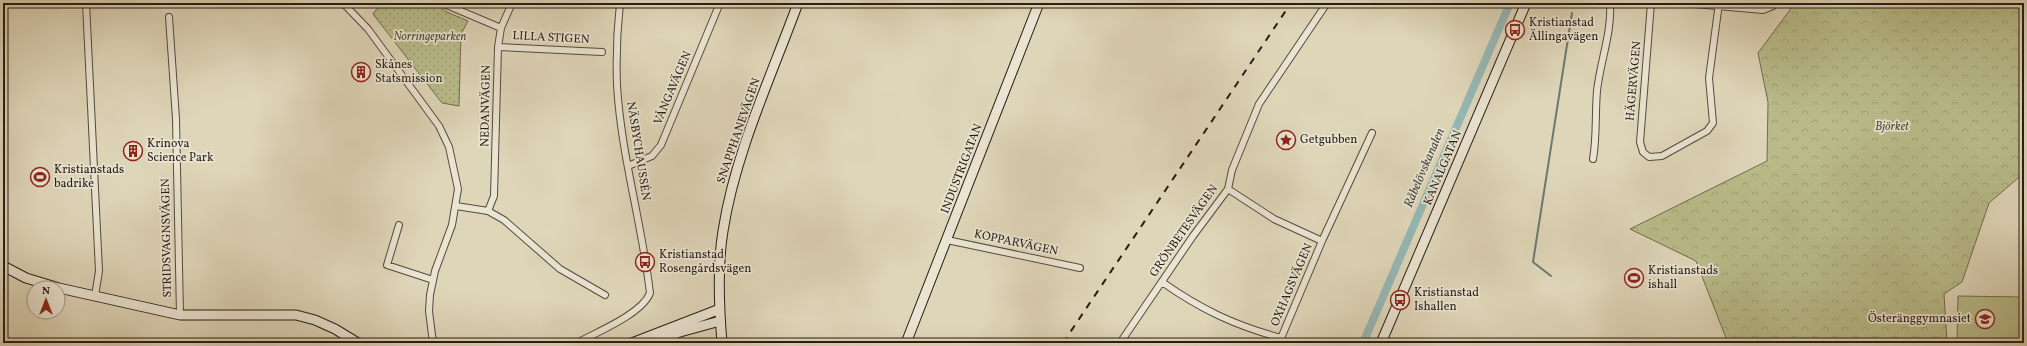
<svg xmlns="http://www.w3.org/2000/svg" width="2027" height="346" viewBox="0 0 2027 346" font-family="Vollkorn,serif">
<defs>
<pattern id="grass-dots" width="8" height="8" patternUnits="userSpaceOnUse"><rect width="8" height="8" fill="#b9bc8a"/><path d="M2 2h.1M6 6h.1" fill="none" stroke="#9fa176" stroke-width="1.8" stroke-linecap="round"/></pattern>
<pattern id="forest-crowns" width="20" height="18" patternUnits="userSpaceOnUse"><rect width="20" height="18" fill="#b9bc8a"/><path d="M2 6a3 3 0 1 1 6 0M12 15a3 3 0 1 1 6 0" fill="none" stroke="#9fa176"/></pattern>
</defs>
<rect width="100%" height="100%" fill="#dfd6b9"/>
<filter id="stains"><feTurbulence type="fractalNoise" baseFrequency=".005" numOctaves="4"/><feColorMatrix values="0 0 0 0 .2 0 0 0 0 .09 0 0 0 0 .02 0 0 0 .5 -.17"/></filter>
<radialGradient id="worn" r=".72"><stop offset=".6" stop-color="#630" stop-opacity="0"/><stop offset="1" stop-color="#630" stop-opacity=".3"/></radialGradient>
<path fill="url(#grass-dots)" stroke="#706c4f" d="M381,3H435L447,12L468,21L461,34L459,106L442,103L373,14Z"/>
<path fill="url(#forest-crowns)" stroke="#706c4f" d="M1795,3H2024V173L1989,203L1962,282L1944,294L1947,343H1728L1696,261L1630,229L1767,161L1768,102L1758,53Z"/>
<path fill="#b9bc8a" stroke="#706c4f" d="M1958,296L2023,297L2022,343H1957Z"/>
<g fill="none" stroke-linecap="round" stroke-linejoin="round">
<path stroke="#697a75" stroke-width="2" d="M1551,276L1533,262L1572,13"/>
<path stroke="#95b8b6" stroke-width="8" d="M1363,343L1510,3"/>
<g stroke="#544b3d" stroke-width="8">
<path id="street" d="M86,3L99,271L95,296
M343,3L368,29L439,126L449,147L458,189L452,225L435,271L430,295L429,311L433,343
M442,3L501,28
M1651,3L1640,142L1643,152L1649,157L1662,156L1707,131L1713,123L1709,78L1719,3
M1683,3L1763,10L1773,6L1775,3
M169,17L176,119L180,315
M498,47L602,52
M1593,159C1597,136 1595,114 1597,91C1600,62 1612,33 1610,3
M628,166L652,156L661,145L720,3
M1228,189L1274,219L1322,241
M456,206L488,211L504,220L560,269L605,295
M488,211L494,196L498,47L501,28L512,3
M399,225L387,265L433,280
M947,240L1080,268
M1162,282C1202,310 1234,325 1281,338
M577,343C597,332 642,314 650,293C642,223 621,155 617,85C616,58 617,30 620,3
M1120,343L1193,236L1228,189L1232,170L1259,104L1327,3
M1279,343L1322,241L1372,133"/>
</g>
<g stroke="#261d14" stroke-width="11">
<path id="secondary" d="M3,266L26,278L59,288L180,315H296L315,320L335,329L358,343
M632,343L720,309
M649,343L680,332L720,321
M722,343C719,307 717,267 723,231C735,153 771,77 798,3
M906,343L1039,3
M1381,343L1526,3"/>
</g>
<use href="#street" stroke="#eae4d2" stroke-width="6"/>
<use href="#secondary" stroke="#eae4d2" stroke-width="9"/>
<path stroke="#261d14" stroke-width="2" stroke-dasharray="7 7" stroke-linecap="butt" d="M1063,343L1291,3"/>
</g>
<defs>
<g id="bus-ring" transform="scale(1)"><circle r="9.5" fill="#eae4d2" stroke="#8f2418" stroke-width="1.5"/><path d="M-5-6H5V4H4V6H2V4H-2V6H-4V4H-5ZM-3.5-4V0h7V-4ZM-3.5 1.2v1.5H-2V1.2ZM2 1.2v1.5H3.5V1.2Z" fill="#8f2418"/></g>
<g id="building-ring" transform="scale(1)"><circle r="9.5" fill="#eae4d2" stroke="#8f2418" stroke-width="1.5"/><path d="M-4-6H4V6H1V3H-1V6H-4ZM-2.5-4.3h1.7v1.8h-1.7ZM.8-4.3h1.7v1.8H.8ZM-2.5-1h1.7V.8h-1.7ZM.8-1h1.7V.8H.8Z" fill="#8f2418"/></g>
<g id="sight-ring" transform="scale(1)"><circle r="9.5" fill="#eae4d2" stroke="#8f2418" stroke-width="1.5"/><path d="M0-6L1.8-2.2L6-1.7L2.9 1.2L3.7 5.4L0 3.3L-3.7 5.4L-2.9 1.2L-6-1.7L-1.8-2.2Z" fill="#8f2418"/></g>
<g id="stadium-ring" transform="scale(1)"><circle r="9.5" fill="#eae4d2" stroke="#8f2418" stroke-width="1.5"/><path d="M0-5a6.5 5 0 1 0 0 10a6.5 5 0 1 0 0-10ZM-3.5-1.8h7v3.6h-7Z" fill="#8f2418"/></g>
<g id="school-ring" transform="scale(1)"><circle r="9.5" fill="#eae4d2" stroke="#8f2418" stroke-width="1.5"/><path d="M0-5L7-2L0 1L-7-2ZM-4 1L0 2.5L4 1V4Q0 6-4 4Z" fill="#8f2418"/></g>
</defs>
<g fill-rule="evenodd">
<use href="#bus-ring" x="1515" y="30"/>
<use href="#building-ring" x="361" y="72"/>
<use href="#sight-ring" x="1286" y="140"/>
<use href="#building-ring" x="133" y="151"/>
<use href="#stadium-ring" x="40" y="177"/>
<use href="#bus-ring" x="645" y="262"/>
<use href="#stadium-ring" x="1634" y="278"/>
<use href="#bus-ring" x="1400" y="300"/>
<use href="#school-ring" x="1985" y="319"/>
</g>
<g text-anchor="middle" dominant-baseline="central" stroke-width="3.5" stroke-linejoin="round" paint-order="stroke">
<g font-size="12" fill="#261d14" stroke="#eae4d2" text-anchor="start">
<text x="1529" y="23">Kristianstad<tspan x="1529" dy="14">Ällingavägen</tspan></text>
<text x="375" y="65">Skånes<tspan x="375" dy="14">Statsmission</tspan></text>
<text x="1300" y="140">Getgubben</text>
<text x="147" y="144">Krinova<tspan x="147" dy="14">Science Park</tspan></text>
<text x="54" y="170">Kristianstads<tspan x="54" dy="14">badrike</tspan></text>
<text x="659" y="255">Kristianstad<tspan x="659" dy="14">Rosengårdsvägen</tspan></text>
<text x="1648" y="271">Kristianstads<tspan x="1648" dy="14">ishall</tspan></text>
<text x="1414" y="293">Kristianstad<tspan x="1414" dy="14">Ishallen</tspan></text>
<text x="1971" y="319" text-anchor="end">Österänggymnasiet</text>
</g>
<g font-size="12" font-style="italic" fill="#524d37" stroke="#eae4d2">
<text x="430" y="37">Norringeparken</text>
<text x="1892" y="127">Björket</text>
</g>
<g font-size="12" fill="#261d14" stroke="#eae4d2">
<text transform="translate(551 38) rotate(3)">LILLA STIGEN</text>
<text transform="translate(1634 81) rotate(-85)">HÄGERVÄGEN</text>
<text transform="translate(673 88) rotate(-67)">VÅNGAVÄGEN</text>
<text transform="translate(486 106) rotate(-89)">NEDANVÄGEN</text>
<text transform="translate(739 131) rotate(-71)">SNAPPHANEVÄGEN</text>
<text transform="translate(638 151) rotate(81)">NÄSBYCHAUSSÉN</text>
<text transform="translate(1443 168) rotate(-67)">KANALGATAN</text>
<text transform="translate(962 169) rotate(-69)">INDUSTRIGATAN</text>
<text transform="translate(1184 231) rotate(-55)">GRÖNBETESVÄGEN</text>
<text transform="translate(167 238) rotate(-91)">STRIDSVAGNSVÄGEN</text>
<text transform="translate(1016 243) rotate(12)">KOPPARVÄGEN</text>
<text transform="translate(1292 285) rotate(-67)">OXHAGSVÄGEN</text>
</g>
<g font-size="13" font-style="italic" fill="#474c45" stroke="#eae4d2">
<text transform="translate(1425 168) rotate(-67)">Råbelövskanalen</text>
</g>
</g>
<rect width="2027" height="346" fill="none" stroke="#dfd6b9" stroke-width="16"/>
<rect x="4" y="4" width="2019" height="338" fill="none" stroke="#261d14" stroke-width="2"/>
<rect x="8" y="8" width="2011" height="330" fill="none" stroke="#261d14"/>
<g transform="translate(46 300)"><circle r="19" fill="#eae4d2" stroke="#9c9486"/>
<path d="M0-3L7 15L0 10L-7 15Z" fill="#8f2418"/>
<text y="-6" font-size="11" font-weight="bold" text-anchor="middle" fill="#261d14">N</text>
</g>
<rect width="100%" height="100%" filter="url(#stains)"/>
<rect width="100%" height="100%" fill="url(#worn)"/>
</svg>
